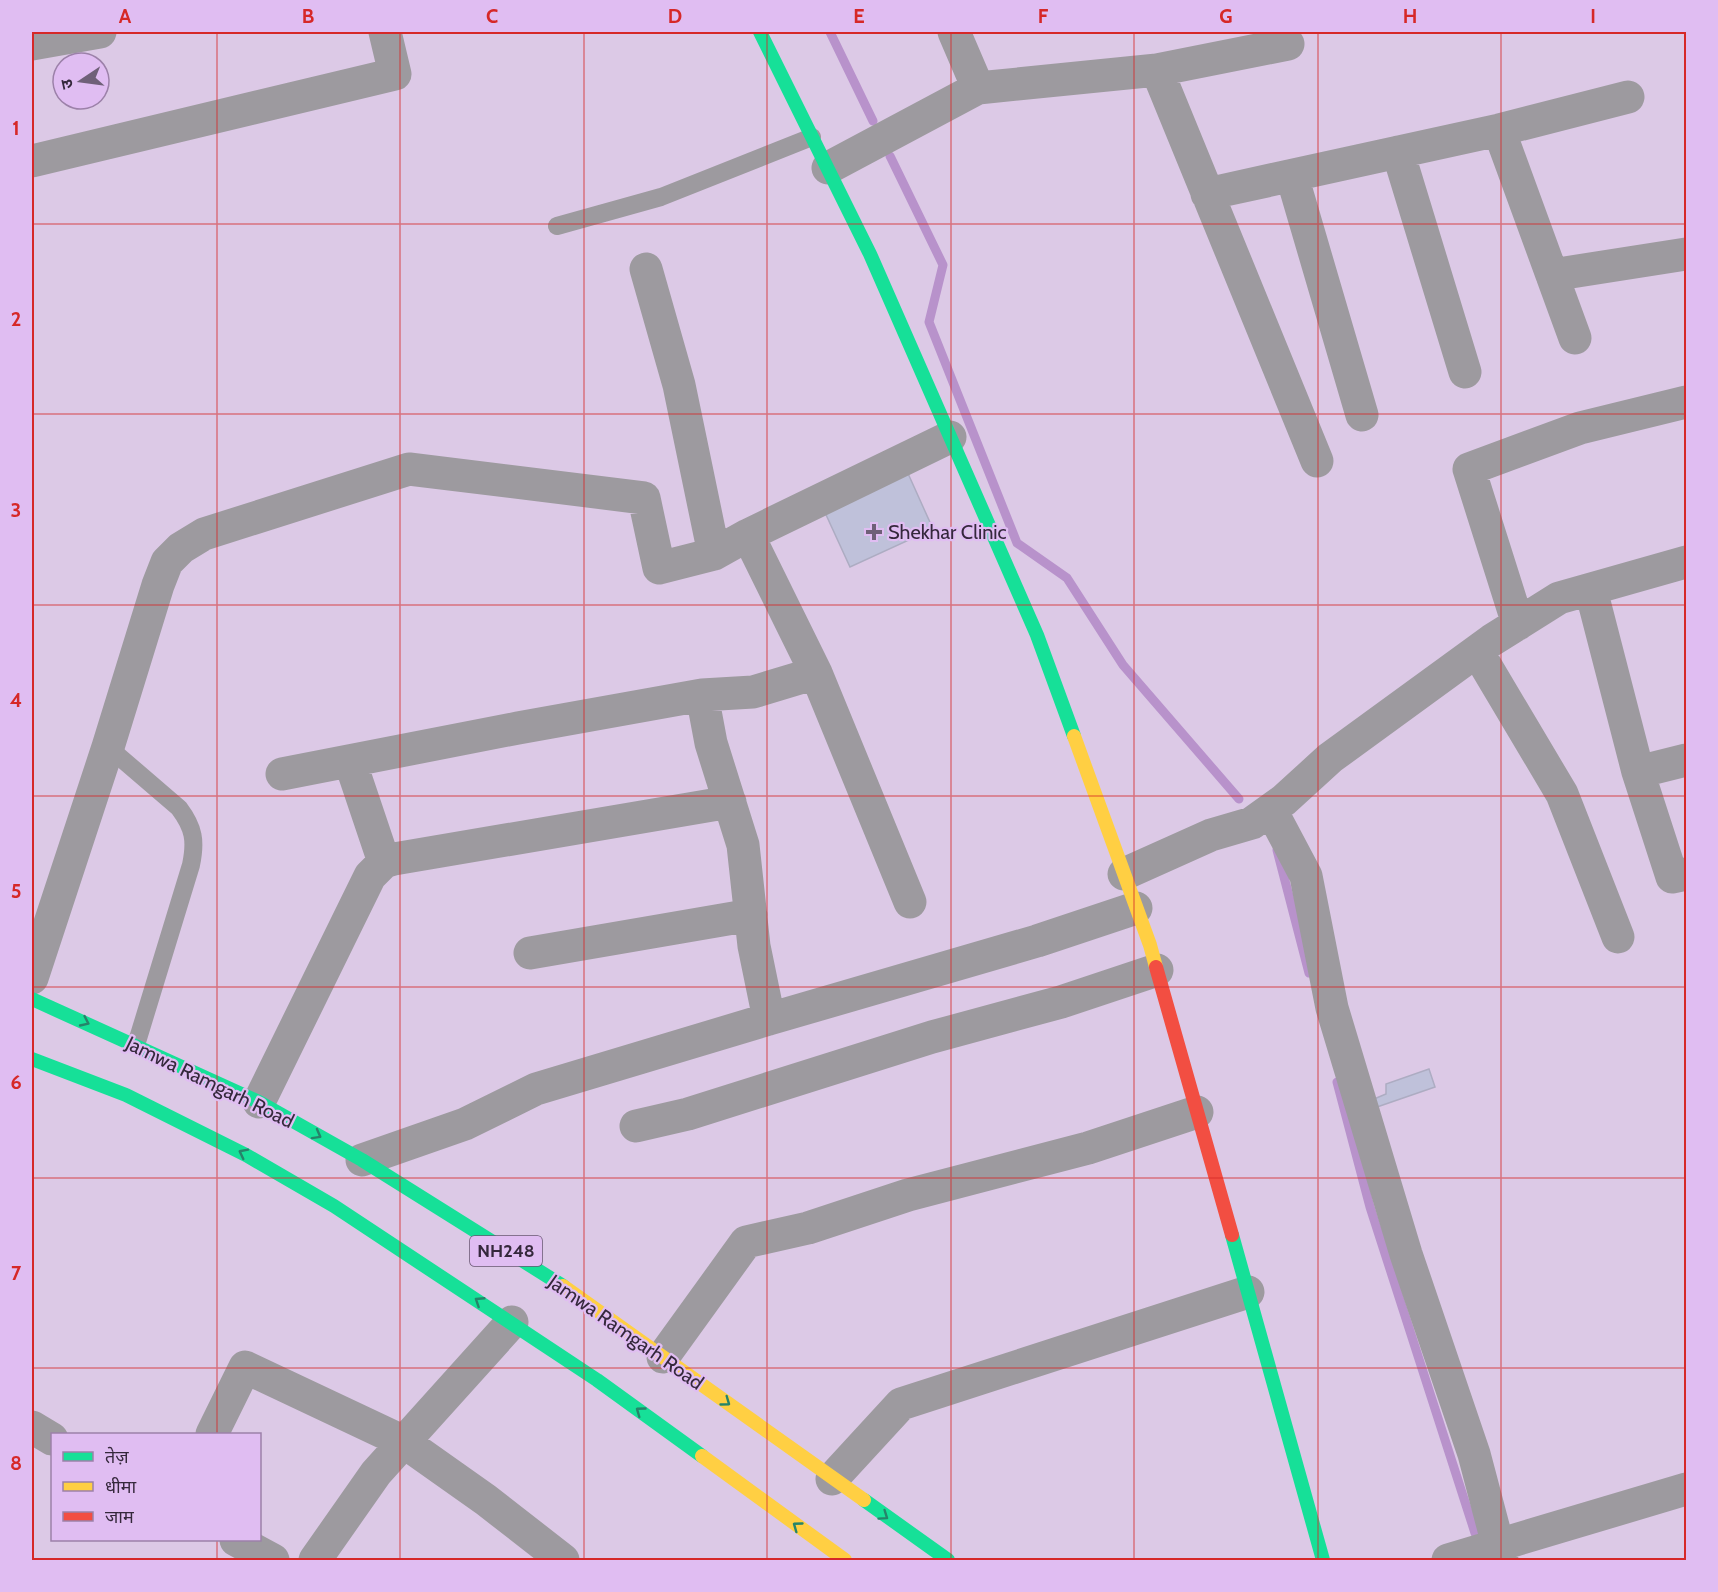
<svg xmlns="http://www.w3.org/2000/svg" width="1718" height="1592" viewBox="0 0 1718 1592" font-family="Cabin,'Noto Sans Devanagari',sans-serif">
<rect width="100%" height="100%" fill="#dcc9e6"/>
<g fill="none" stroke-linecap="round" stroke-linejoin="round">
<path stroke="#b892cb" stroke-width="9" d="M830,32L873,121
M890,156L943,265L929,322L1017,543L1067,578L1123,665L1239,799
M1277,850L1309,973
M1337,1082L1370,1207L1475,1533"/>
</g>
<path fill="#bfc1da" stroke="#adacc2" stroke-width="1.5" d="M906,469L933,529L850,567L822,506Z
M1429,1069L1435,1087L1377,1107L1374,1099L1386,1094V1084Z"/>
<g fill="none" stroke-linecap="round" stroke-linejoin="round">
<path stroke="#9d9a9f" stroke-width="18" d="M557,226L661,197L812,137
M108,747L179,808C194,828 196,841 191,865L136,1045"/>
<path stroke="#9d9a9f" stroke-width="33" d="M954,32L978,88
M32,44L100,32
M1157,70L1317,461
M1499,130L1575,338
M1398,152L1465,372
M32,161L395,74L385,32
M828,168L978,88L1157,70L1288,44
M1292,176L1362,415
M1207,194L1499,130L1628,97
M646,269L679,385L714,554
M1552,275L1686,254
M748,535L816,673L910,902
M1591,590L1638,772L1686,760
M1518,624L1469,469L1580,428L1686,402
M1477,651L1562,794L1618,937
M702,695L711,743L743,845L754,946L769,1019
M350,761L384,862
M1638,772L1672,877L1686,874
M282,774L518,728L702,695L753,692L816,673
M1271,810L1306,876L1332,1008L1406,1254L1474,1454L1502,1560
M1124,874L1211,835L1252,823L1284,800L1330,758L1492,640L1559,598L1686,562
M530,953L751,915
M32,978L108,747L158,585L167,562L181,548L204,534L409,469L644,498L659,568L714,554L748,535L950,437
M259,1102L370,876L384,862L394,859L730,802
M636,1126L688,1114L932,1037L1061,1002L1157,970
M362,1160L465,1124L536,1089L769,1019L1037,941L1136,908
M663,1357L746,1242L808,1228L908,1195L1088,1148L1197,1112
M32,1427L52,1439
M212,1434L245,1367L404,1442L486,1500L563,1560
M832,1479L901,1404L1248,1292
M236,1540L273,1560
M315,1560L376,1473L512,1322
M1448,1560L1686,1489"/>
<path stroke="#16e098" stroke-width="14" d="M760,32L870,254L1037,635L1074,736
M32,999L259,1102L362,1160L563,1286
M32,1059L126,1095L246,1155L334,1206L597,1380L702,1456
M1232,1235L1323,1560
M864,1500L948,1560"/>
<path stroke="#ffcf43" stroke-width="14" d="M1074,736L1150,945L1156,967
M563,1286L864,1500
M702,1456L845,1560"/>
<path stroke="#f24e42" stroke-width="14" d="M1156,967L1232,1235"/>
</g>
<defs><path id="oneway-chevron" d="M-2-3.5L2.5 0L-2 3.5" fill="none" stroke-width="1.6" stroke-linecap="round" stroke-linejoin="round" transform="scale(1.5)"/></defs>
<g stroke="#26846a">
<use href="#oneway-chevron" transform="translate(85 1022) rotate(25)"/>
<use href="#oneway-chevron" transform="translate(317 1135) rotate(29)"/>
<use href="#oneway-chevron" transform="translate(243 1153) rotate(-153)"/>
<use href="#oneway-chevron" transform="translate(479 1301) rotate(-147)"/>
<use href="#oneway-chevron" transform="translate(726 1402) rotate(36)"/>
<use href="#oneway-chevron" transform="translate(640 1411) rotate(-144)"/>
<use href="#oneway-chevron" transform="translate(884 1516) rotate(35)"/>
<use href="#oneway-chevron" transform="translate(797 1526) rotate(-144)"/>
</g>
<path fill="none" stroke="#d62828" stroke-width="1.5" stroke-opacity="0.55" d="M217,32V1434M400,32V1560M584,32V1560M767,32V1560M951,32V1560M1134,32V1560M1318,32V1560M1501,32V1560M32,224H1686M32,414H1686M32,605H1686M32,796H1686M32,987H1686M32,1178H1686M32,1368H1686M217,1540V1560"/>
<path fill="#6f6078" stroke="#e0bdf2" stroke-width="2" d="M871 523h6v6h6v6h-6v6h-6v-6h-6v-6h6z"/>
<g text-anchor="middle" dominant-baseline="central" stroke-width="4.5" stroke-linejoin="round" paint-order="stroke">
<rect fill="#e0bdf2" stroke="#685573" stroke-width="1.5" x="470" y="1236" width="72" height="30" rx="4.5"/>
<g font-size="18" font-weight="bold" fill="#35283c">
<text x="506" y="1251">NH248</text>
</g>
<g font-size="20" fill="#35283c" stroke="#e0bdf2" text-anchor="start">
<text x="888" y="532">Shekhar Clinic</text>
</g>
<g font-size="20" fill="#35283c" stroke="#e0bdf2">
<text transform="translate(210 1082) rotate(26)">Jamwa Ramgarh Road</text>
<text transform="translate(626 1332) rotate(35)">Jamwa Ramgarh Road</text>
</g>
</g>
<rect width="1718" height="1592" fill="none" stroke="#e0bdf2" stroke-width="66"/>
<rect x="51" y="1433" width="210" height="108" fill="#e0bdf2" stroke="#9c81a9" stroke-width="1.5"/>
<rect x="63" y="1452" width="30" height="9" fill="#16e098" stroke="#9c81a9" stroke-width="1.5"/>
<text x="105" y="1463" font-size="18" fill="#35283c">तेज़</text>
<rect x="63" y="1482" width="30" height="9" fill="#ffcf43" stroke="#9c81a9" stroke-width="1.5"/>
<text x="105" y="1493" font-size="18" fill="#35283c">धीमा</text>
<rect x="63" y="1512" width="30" height="9" fill="#f24e42" stroke="#9c81a9" stroke-width="1.5"/>
<text x="105" y="1523" font-size="18" fill="#35283c">जाम</text>
<g transform="translate(81 81) rotate(257)"><circle r="28" fill="#e0bdf2" stroke="#9c81a9" stroke-width="1.5"/>
<path d="M0-4.5L10 22L0 15L-10 22Z" fill="#6f6078"/>
<text y="-9" font-size="16" font-weight="bold" text-anchor="middle" fill="#35283c">उ</text>
</g>
<rect x="33" y="33" width="1652" height="1526" fill="none" stroke="#d62828" stroke-width="2"/>
<g font-size="20" text-anchor="middle" font-weight="bold" fill="#d62828">
<text x="125" y="23">A</text>
<text x="308" y="23">B</text>
<text x="492" y="23">C</text>
<text x="675" y="23">D</text>
<text x="859" y="23">E</text>
<text x="1043" y="23">F</text>
<text x="1226" y="23">G</text>
<text x="1410" y="23">H</text>
<text x="1593" y="23">I</text>
<text x="16" y="135">1</text>
<text x="16" y="326">2</text>
<text x="16" y="517">3</text>
<text x="16" y="707">4</text>
<text x="16" y="898">5</text>
<text x="16" y="1089">6</text>
<text x="16" y="1280">7</text>
<text x="16" y="1470">8</text>
</g>
</svg>
